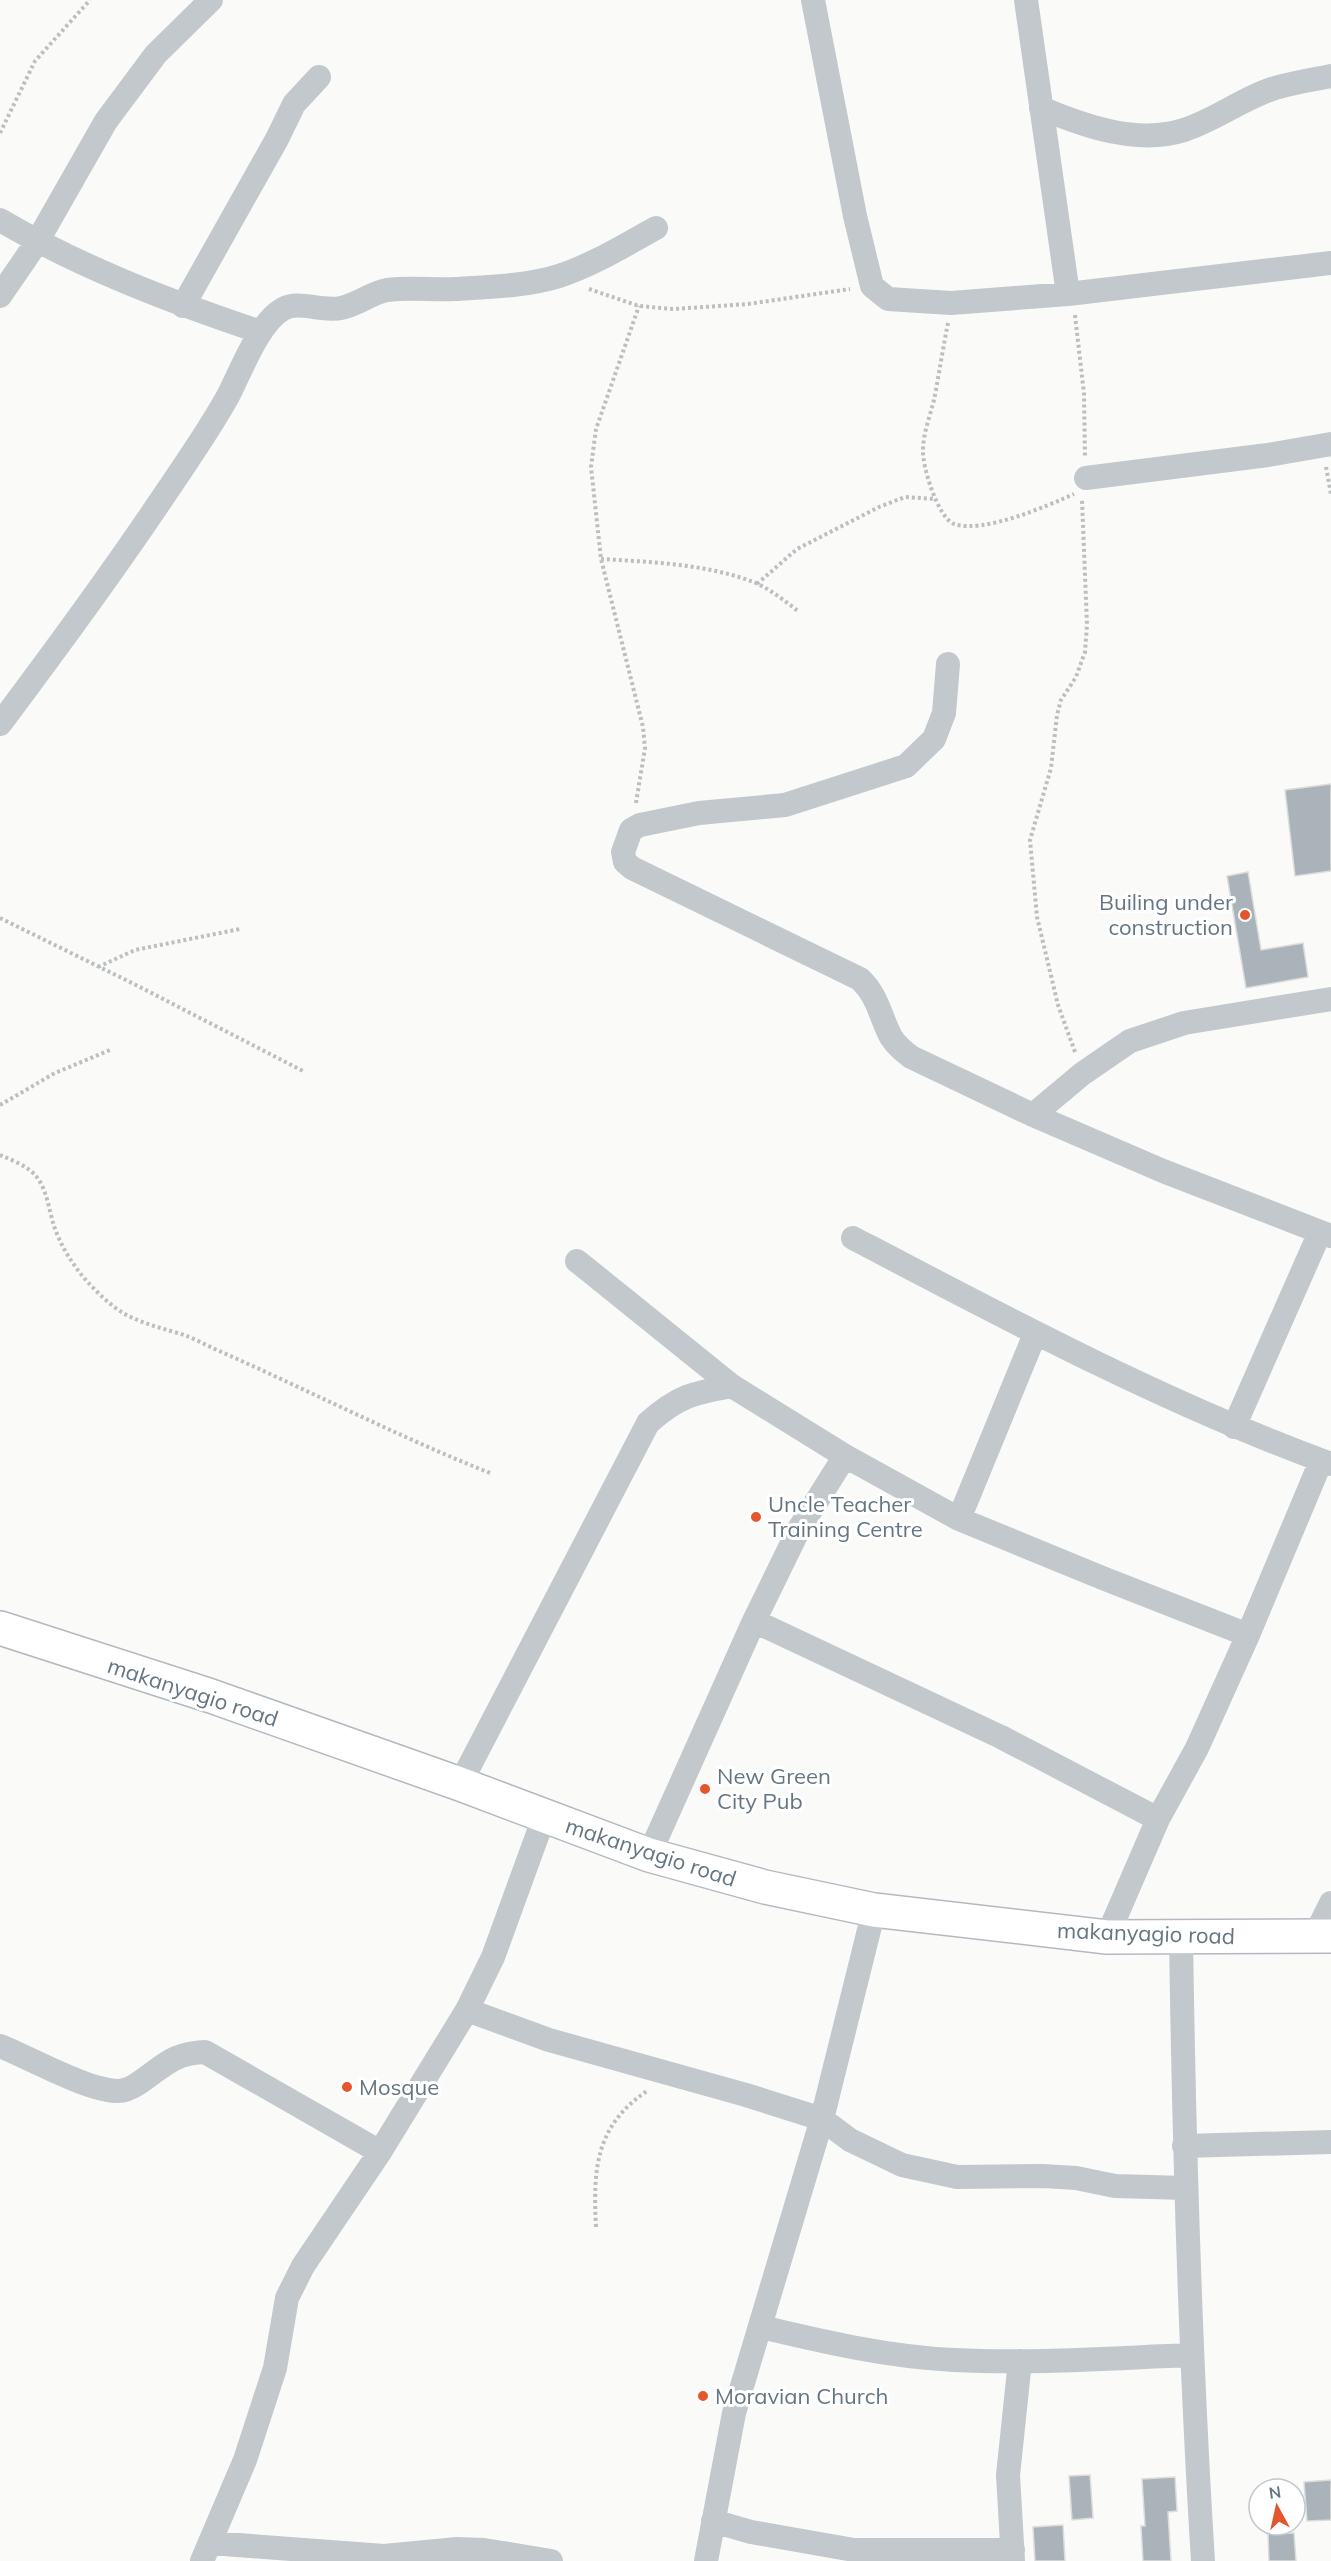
<svg xmlns="http://www.w3.org/2000/svg" width="1331" height="2561" viewBox="0 0 1331 2561" font-family="Mulish,sans-serif">
<rect width="100%" height="100%" fill="#fafaf8"/>
<path fill="#aab3b9" stroke="#dcdcda" stroke-width="1.5" d="M1331,784V871L1295,876L1285,790Z
M1248,872L1261,950L1303,943L1308,977L1246,988L1227,876Z
M1090,2475L1093,2518L1072,2520L1069,2476Z
M1175,2477L1177,2511L1168,2512L1171,2561H1143L1141,2526H1145L1142,2479Z
M1331,2480V2520L1307,2521L1304,2482Z
M1063,2525L1065,2561H1035L1033,2527Z
M1294,2533L1296,2561H1269L1268,2534Z"/>
<g fill="none" stroke-linecap="round" stroke-linejoin="round">
<g stroke="#b3babf" stroke-width="36">
<path id="secondary" d="M0,1628L211,1696L460,1784L649,1855L765,1887L874,1910L1107,1937L1331,1936"/>
</g>
<path stroke="#bbbfc2" stroke-width="4" stroke-dasharray="3 3" stroke-linecap="butt" d="M0,133L35,61L90,0
M589,289L639,306L674,309L748,304L850,289
M1075,315L1084,394L1085,457
M948,323C943,348 939,374 934,400C930,416 923,434 923,450C922,466 938,518 954,524C983,534 1047,506 1074,494
M1326,467L1331,494
M601,559C652,562 708,564 756,583C771,590 785,601 798,611
M757,584L797,549L879,507L905,497L935,499
M636,803L645,748L643,727L601,559L591,467L596,429L639,306
M0,918L134,984L303,1071
M98,967L135,950L240,929
M1075,1052L1058,1005L1037,917L1030,840L1051,768L1057,715L1061,700L1076,677L1085,652L1087,625L1082,500
M0,1105L55,1073L110,1050
M0,1155C12,1160 27,1166 35,1175C47,1188 49,1211 54,1226C65,1258 87,1285 113,1306C133,1322 159,1327 184,1335C195,1339 206,1345 217,1350C308,1390 397,1436 490,1473
M596,2227C593,2170 595,2126 647,2091"/>
<path stroke="#c3c8cc" stroke-width="24" d="M813,0L855,216L872,286L888,299L951,303L1068,294L1331,263
M1026,0L1068,294
M1041,108C1084,126 1137,145 1184,130C1215,120 1242,99 1272,89C1291,83 1312,80 1331,76
M0,220C82,268 171,302 261,332
M0,296L37,242L106,121L156,54L211,0
M183,306L277,139L294,104L319,77
M1086,478L1268,455L1331,444
M948,664L944,713L934,739L906,766L785,805L699,813L640,825L631,830L623,852L625,862L632,868L860,979C878,996 880,1016 891,1037C896,1045 903,1051 911,1057L1033,1115L1163,1171L1331,1236
M0,724C54,652 107,580 157,506C181,470 207,434 228,396C241,371 259,322 283,309C299,300 321,312 341,308C357,305 371,293 387,290C409,287 433,290 455,289C487,287 528,286 559,276C593,265 625,245 656,228
M1033,1115L1082,1074L1130,1041L1184,1023L1331,999
M853,1238C1009,1320 1165,1403 1331,1464
M577,1261L732,1386L845,1456L959,1519L1105,1579L1248,1635
M1234,1427L1320,1232
M959,1519L1035,1334
M754,1621L1001,1737L1158,1819
M460,1784L648,1423C678,1396 693,1393 732,1386
M649,1855L754,1621L799,1529L845,1456
M1181,1936C1184,2144 1190,2353 1203,2561
M1107,1937L1158,1819L1197,1748L1248,1635L1321,1461
M1314,1937L1331,1903
M467,2010L549,2040L746,2095L822,2119L850,2140L902,2165L957,2177L1043,2176L1076,2178L1115,2186L1185,2188
M0,2046C30,2058 88,2091 118,2091C125,2091 133,2087 139,2083C164,2066 173,2053 205,2052L380,2152
M1184,2146L1331,2142
M761,2327C824,2342 889,2357 954,2360C1033,2364 1112,2358 1191,2355
M713,2521L751,2532L854,2550H1013
M211,2543L384,2556L457,2549L484,2550L551,2561
M202,2561L245,2460L275,2368L287,2298L303,2266L380,2152L467,2010L493,1957L544,1817
M706,2561L734,2413L822,2119L874,1910
M1013,2561L1008,2475L1020,2361"/>
<use href="#secondary" stroke="#fff" stroke-width="33"/>
</g>
<g fill="#e4572e" stroke="#fff" stroke-width="2">
<circle cx="1245" cy="915" r="6"/>
<circle cx="756" cy="1517" r="6"/>
<circle cx="705" cy="1789" r="6"/>
<circle cx="347" cy="2087" r="6"/>
<circle cx="703" cy="2396" r="6"/>
</g>
<g text-anchor="middle" dominant-baseline="central" stroke-width="6" stroke-linejoin="round" paint-order="stroke">
<g font-size="22" fill="#657683" stroke="#fff" text-anchor="start">
<text x="1233" y="902" text-anchor="end">Builing under<tspan x="1233" dy="25">construction</tspan></text>
<text x="768" y="1504">Uncle Teacher<tspan x="768" dy="25">Training Centre</tspan></text>
<text x="717" y="1776">New Green<tspan x="717" dy="25">City Pub</tspan></text>
<text x="359" y="2087">Mosque</text>
<text x="715" y="2396">Moravian Church</text>
</g>
<g font-size="22" fill="#657683" stroke="#fff">
<text transform="translate(193 1692) rotate(18)">makanyagio road</text>
<text transform="translate(651 1852) rotate(18)">makanyagio road</text>
<text transform="translate(1146 1933) rotate(2)">makanyagio road</text>
</g>
</g>
<g transform="translate(1277 2507) rotate(352)"><circle r="28" fill="#ffffff" stroke="#c1c8cd" stroke-width="1.5"/>
<path d="M0-4.5L10 22L0 15L-10 22Z" fill="#e4572e"/>
<text y="-9" font-size="16" font-weight="bold" text-anchor="middle" fill="#657683">N</text>
</g>
</svg>
